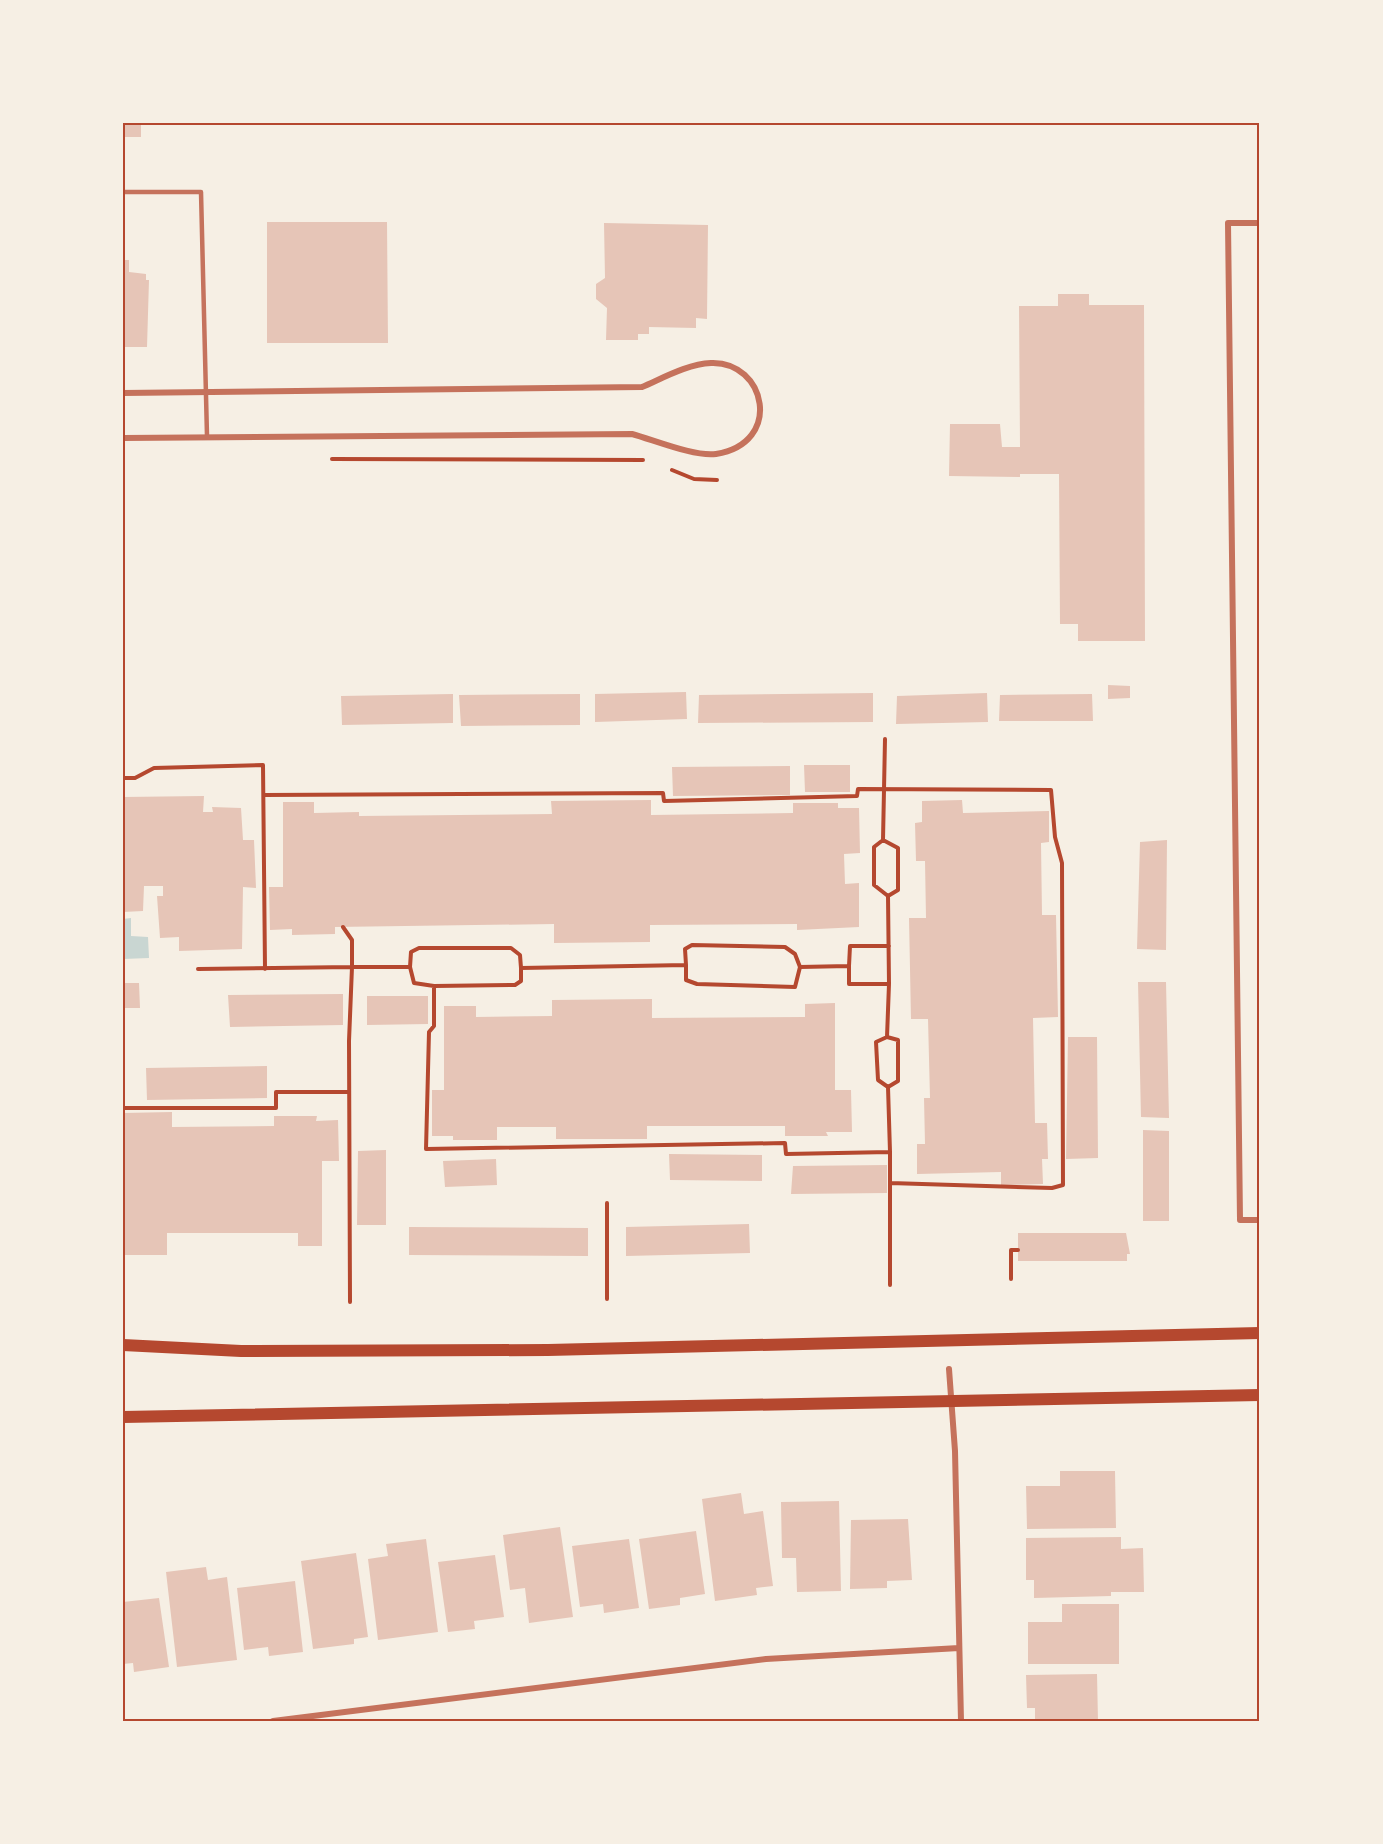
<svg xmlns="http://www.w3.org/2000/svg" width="1383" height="1844" viewBox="0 0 1383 1844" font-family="'Source Sans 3',sans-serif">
<rect width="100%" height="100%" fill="#f6efe4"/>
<path fill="#c9d6d2" d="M131,918V936L148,937L149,958L123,959V919Z"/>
<path fill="#e6c5b7" d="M123,123H141V137H123Z
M267,222H387L388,343H267Z
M604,223L708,225L707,319L696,318V328L649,327V334H638V340H606L607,308L596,299V284L605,278Z
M123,260H129V272L146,274V280H149L147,347H123Z
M1058,294H1089V305H1144L1145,641H1078V624H1060L1059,474H1020V477L949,476L950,424H1000L1002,447H1020L1019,306H1058Z
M1108,685L1130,686V698L1108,699Z
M686,692L687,719L595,722V694Z
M873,693V722L698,723L699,695Z
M987,693L988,722L896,724L897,696Z
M453,694V723L342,725L341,696Z
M580,694V725L461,726L459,695Z
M1092,694L1093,721H999L1000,695Z
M804,765H850V792H805Z
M790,766V795L673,796L672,767Z
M204,796L203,812H213L212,807L241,808L243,840H254L256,888L243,887L242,949L179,951V937L160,938L157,896H163V886H144L143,911L123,912V797Z
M651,800V815L793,813V803H838V808H859L860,853L844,854L845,884L859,883V927L797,930V924L650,925V942L554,943V924L335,927V934L292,935V929L270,930L269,887H283V802H314V813L359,812V816L552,814L551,801Z
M962,800L963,813L1049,811V842L1041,843L1042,915H1056L1058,1017L1033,1018L1035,1123H1047L1048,1159H1042L1043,1184L1001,1185V1172L917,1174V1144H925L924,1098H930L928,1019H911L909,918H926L925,861H916L915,823L922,822V801Z
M1167,840L1166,950L1137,949L1140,842Z
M1138,982H1166L1169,1118L1141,1117Z
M123,983H139L140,1008H123Z
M343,994V1025L230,1027L228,995Z
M367,996H428V1024L367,1025Z
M652,999V1018L805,1017V1004L835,1003V1090H851L852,1132H826L828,1136H785V1126H647V1139H556V1127H497V1140H453V1136H432V1090H444V1006H476V1017L552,1016V1000Z
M1068,1037H1097L1098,1158L1066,1159Z
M267,1066V1098L147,1100L146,1068Z
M172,1112V1127L274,1126V1116H317L316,1121L338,1120L339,1161H322V1246H298V1233H167V1255H123V1113Z
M1143,1130L1169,1131V1221H1143Z
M386,1150V1225H357L358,1151Z
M669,1154L762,1155V1181L670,1180Z
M496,1159L497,1185L445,1187L443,1161Z
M887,1165V1193L791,1194L793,1166Z
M749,1224L750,1253L626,1256V1227Z
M409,1227L588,1228V1256L409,1255Z
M1018,1233H1126L1130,1254H1127V1261H1018Z
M1060,1471H1115L1116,1528L1027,1529L1026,1486H1060Z
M741,1493L744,1514L763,1511L773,1586L756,1588L757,1595L715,1601L702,1499Z
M839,1501L841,1591L797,1592L796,1558H782L781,1502Z
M908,1519L912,1580L887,1581V1588L850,1589L851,1520Z
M560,1527L573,1617L529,1623L525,1588L510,1590L503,1535Z
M696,1531L705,1594L680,1598V1605L649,1609L639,1539Z
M1121,1537V1549L1143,1548L1144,1592H1111V1596L1034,1598V1580H1026V1538Z
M426,1539L438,1632L378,1640L368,1559L388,1556L386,1544Z
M629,1539L639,1608L604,1613L603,1604L580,1607L572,1546Z
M356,1553L368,1637L354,1639V1644L313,1649L301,1561Z
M495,1555L504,1617L474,1621L475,1629L448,1632L438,1562Z
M206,1567L208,1580L227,1577L237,1660L177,1667L166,1572Z
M295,1581L303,1652L269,1656L268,1647L244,1650L237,1588Z
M159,1598L169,1667L134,1672L133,1663L123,1664V1602Z
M1062,1604H1119V1664H1028V1622H1062Z
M1097,1674L1098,1721H1035V1708H1027L1026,1675Z"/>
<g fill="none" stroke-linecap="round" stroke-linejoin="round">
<path stroke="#b5482f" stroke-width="4" d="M332,459L643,460
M672,470L694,479L717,480
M885,739L883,840L898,848V890L888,896L889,984
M123,778H135L154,768L263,765L265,969
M264,795L663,793L664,801L857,796L858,789L1051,790L1055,837L1062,863L1063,1185L1052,1188L890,1183
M883,840L874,847V885L888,896
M343,927L352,940V967H410L414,983L434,986V1026L429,1032L426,1149L785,1143L786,1154L890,1152V1285
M686,965L685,949L692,945L785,947L795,954L800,967
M849,966L850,946H889
M410,967L411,952L419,948H511L520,955L521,968
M198,969L352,967L349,1041L350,1302
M434,986L515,985L521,981V968L686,965V980L697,984L795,987L800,967L849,966V984H889L887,1037L876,1042L878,1080L888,1087L890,1152
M887,1037L898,1040V1081L888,1087
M123,1108H276V1092H349
M607,1203V1299
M1011,1279V1250H1018"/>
<path stroke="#c5725c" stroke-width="4.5" d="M123,192H201L207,436"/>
<path stroke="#c5725c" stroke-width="6" d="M1260,223H1228L1240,1220H1260
M123,393L642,387C663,378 688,364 711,363C766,361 784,443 716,454C695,457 654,440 632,434L123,438
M949,1369L955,1451L961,1721
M273,1721L766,1659L959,1648"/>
<path stroke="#b5482f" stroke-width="12" d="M123,1345L241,1351L548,1350L1260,1333
M123,1417L1260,1395"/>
</g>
<rect width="1383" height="1844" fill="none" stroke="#f6efe4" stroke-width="249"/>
<rect x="124" y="124" width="1134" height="1596" fill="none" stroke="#b5482f" stroke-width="2"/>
</svg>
